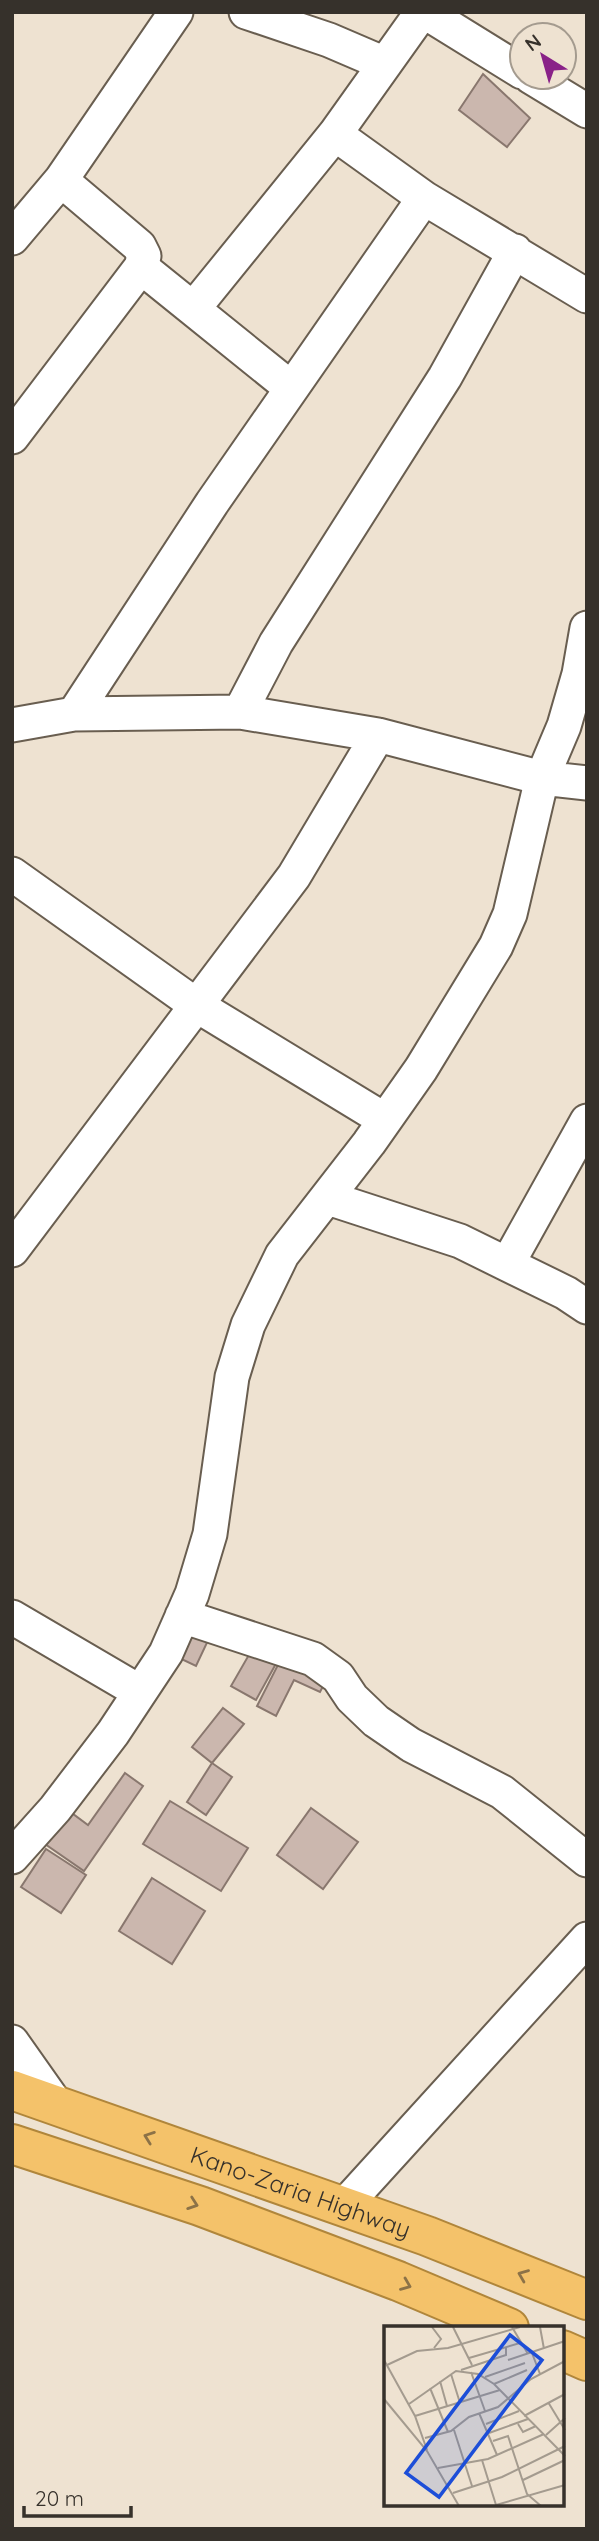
<svg xmlns="http://www.w3.org/2000/svg" width="599" height="2541" viewBox="0 0 599 2541" font-family="Quicksand,sans-serif">
<rect width="100%" height="100%" fill="#eee2d1"/>
<path fill="#cbb7ae" stroke="#89776e" stroke-width="2" d="M483,74L530,118L507,147L459,110Z
M191,1622L212,1632L196,1666L175,1656Z
M254,1646L278,1660L256,1700L231,1686Z
M284,1653L329,1675L320,1692L294,1680L276,1716L257,1706Z
M223,1708L244,1724L212,1763L192,1747Z
M212,1763L232,1777L206,1815L187,1802Z
M125,1773L143,1786L84,1871L45,1844L69,1811L88,1825Z
M170,1801L248,1848L221,1891L143,1844Z
M311,1808L358,1842L323,1889L277,1855Z
M46,1849L86,1875L61,1913L21,1887Z
M152,1878L205,1911L172,1964L119,1931Z"/>
<g fill="none" stroke-linecap="round" stroke-linejoin="round">
<g stroke="#695e50" stroke-width="37">
<path id="minor" d="M246,12L329,40L385,64
M425,12L522,72
M531,77L587,111
M335,134L424,198L587,296
M12,238L61,180L176,12
M141,267L291,388
M193,309L335,134L422,12
M12,437L141,267L144,256L139,246L61,180
M240,712L276,643L445,377L515,251
M74,714L212,503L424,198
M12,725L74,714L240,712L378,735L542,778L587,783
M12,874L196,1005L385,1120
M328,1198L460,1241L566,1293L587,1307
M12,1250L294,876L378,735
M508,1263L587,1121
M182,1616L313,1659L338,1677L352,1698L376,1721L411,1745L502,1792L587,1860
M12,1617L140,1692
M12,1857L55,1809L113,1733L166,1653L192,1594L210,1534L232,1377L248,1325L282,1255L369,1143L421,1069L496,946L510,914L542,778L564,726L579,674L587,628
M12,2042L55,2103
M344,2206L587,1939"/>
</g>
<g stroke="#b0863b" stroke-width="42">
<g id="trunk">
<path id="s1" d="M12,2090L427,2236L587,2300"/>
<path d="M12,2144L200,2206L398,2281L509,2328"/>
<path d="M562,2350L587,2361"/>
</g>
</g>
<use href="#minor" stroke="#fff" stroke-width="33"/>
<use href="#trunk" stroke="#f4c26a" stroke-width="38"/>
</g>
<defs><path id="oneway-chevron" d="M-2-3.5L2.5 0L-2 3.5" fill="none" stroke-width="1.6" stroke-linecap="round" stroke-linejoin="round" transform="scale(1.75)"/></defs>
<g stroke="#8c7247">
<use href="#oneway-chevron" transform="translate(149 2137) rotate(-160)"/>
<use href="#oneway-chevron" transform="translate(193 2204) rotate(19)"/>
<use href="#oneway-chevron" transform="translate(523 2275) rotate(-158)"/>
<use href="#oneway-chevron" transform="translate(406 2285) rotate(22)"/>
</g>
<g text-anchor="middle" dominant-baseline="central" stroke-width="6" stroke-linejoin="round" paint-order="stroke">
<g font-size="24" fill="#36312b" stroke="#eee2d1">
<text stroke="none"><textPath href="#s1" startOffset="306">Kano-Zaria Highway</textPath></text>
</g>
</g>
<g transform="translate(384 2326)">
<rect width="180" height="180" fill="#eee2d1"/>
<path fill="none" stroke="#a49b8f" stroke-width="2" d="M48,1L57,13L50,22M69,1L88,39M128,1L144,28M156,1L160,23M148,27L156,48M85,32L136,17M0,34L31,90L43,124M124,34L181,15M3,39L33,25L64,22L136,1M77,44L122,29V21M87,46L101,85M67,48L76,77M101,51L141,37M56,55L63,80M110,58L143,44M46,62L64,106M0,73L43,125L75,180M164,76L181,104M25,78L72,45L94,48L110,58L181,130M95,87L113,129M31,90L116,64M140,90L181,68M102,98L135,85M134,98L139,106L152,100M70,104L88,160M105,107L144,93M162,109L181,92M41,112L67,105L85,91L114,81L147,53L181,35M109,115L124,110L143,168L157,180M98,134L112,179M54,142L104,133L160,108M139,154L181,134M69,167L118,151L181,120M112,179L181,159"/>
<path fill="#1d4ed8" fill-opacity="0.15" stroke="#1d4ed8" stroke-width="3.5" d="M126,9L158,34L55,171L22,147Z"/>
<rect width="180" height="180" fill="none" stroke="#36312b" stroke-width="3.5"/>
</g>
<rect width="599" height="2541" fill="none" stroke="#36312b" stroke-width="28"/>
<g transform="translate(543 56) rotate(323)"><circle r="33" fill="#eee2d1" stroke="#a49b8f" stroke-width="2"/>
<path d="M0-5L12 26L0 18L-12 26Z" fill="#892188"/>
<text y="-10" font-size="19" font-weight="bold" text-anchor="middle" fill="#36312b">N</text>
</g>
<path d="M24 2506v10h107v-10" fill="none" stroke="#36312b" stroke-width="3.5"/>
<text x="35" y="2506" font-size="21" fill="#36312b" stroke="#eee2d1" stroke-width="5" paint-order="stroke">20 m</text>
</svg>
